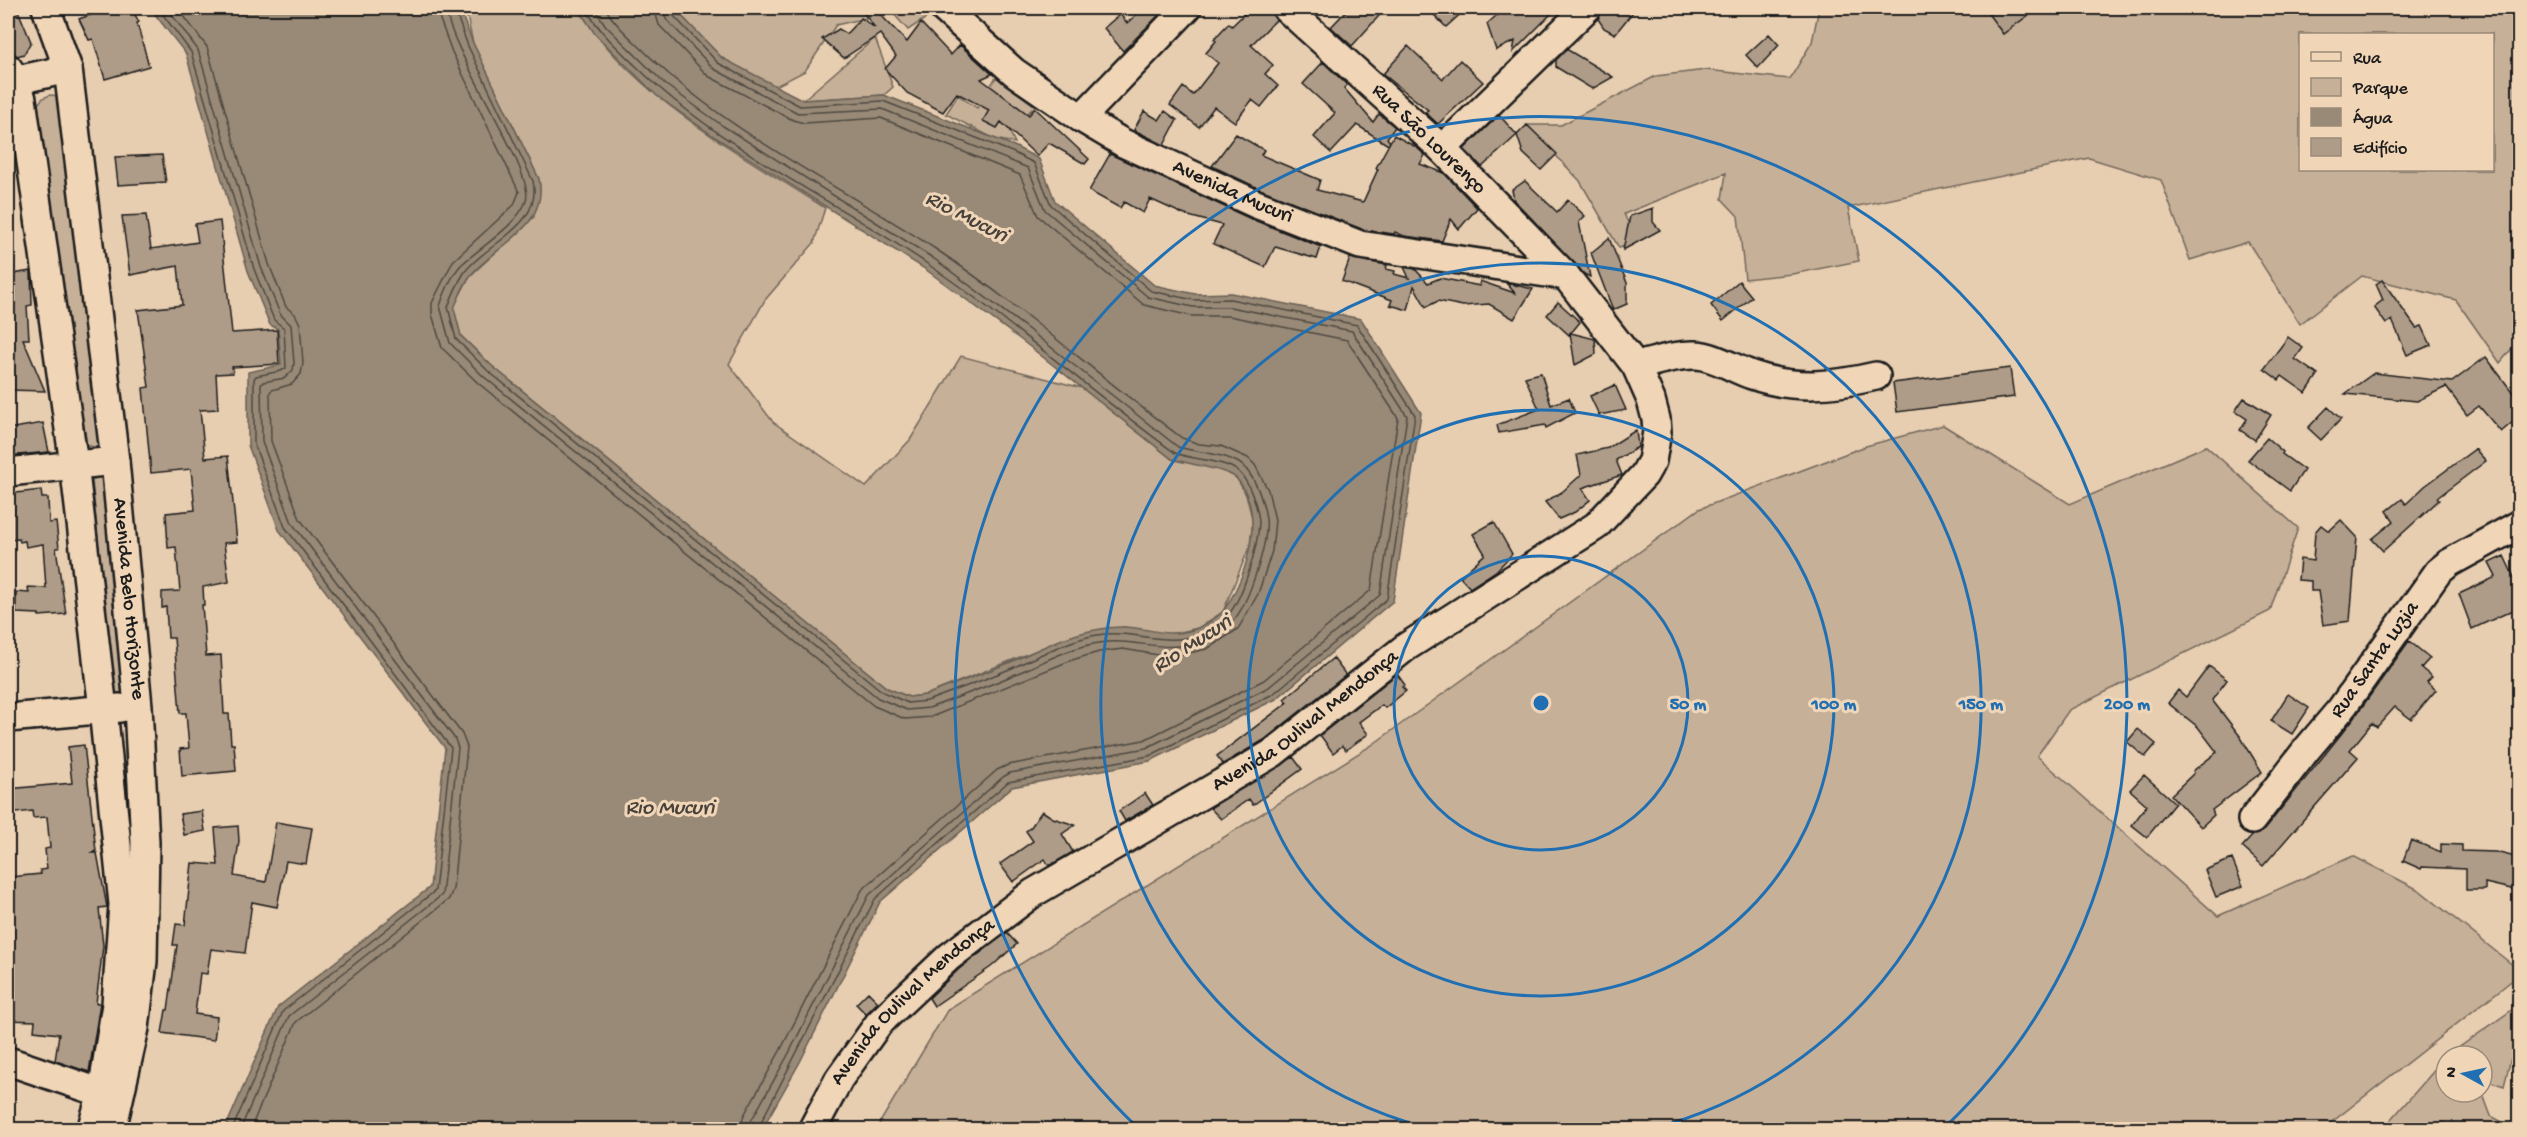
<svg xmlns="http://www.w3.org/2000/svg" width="2527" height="1137" viewBox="0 0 2527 1137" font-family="'Gochi Hand',sans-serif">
<rect width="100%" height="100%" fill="#e8ceb1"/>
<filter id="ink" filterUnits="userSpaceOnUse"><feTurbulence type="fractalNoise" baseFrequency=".0167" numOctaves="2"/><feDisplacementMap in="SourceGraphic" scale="12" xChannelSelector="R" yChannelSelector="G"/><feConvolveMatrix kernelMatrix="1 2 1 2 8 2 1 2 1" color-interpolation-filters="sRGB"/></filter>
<g filter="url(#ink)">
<path fill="#c6b098" stroke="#71665a" stroke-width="1.5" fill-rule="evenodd" d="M465,8H578C634,98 738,152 825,208L814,243L765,300L729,364L773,422L866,487L910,440L961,356L1082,388L1172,459L1215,468L1236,477L1246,495L1253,521L1250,545L1223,612L1198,628L1167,635L1124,627L1064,639L926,695L909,697L887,688L492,366L461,336L453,308L470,276L534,217L539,179L473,43Z
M674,8H930L934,13L908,30L892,12L836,25L805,71L774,87L722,58Z
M1819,8H1993L1988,13L2003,34L2038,8H2519V340L2500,363L2456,300L2362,276L2300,324L2248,242L2190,260L2161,180L2089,158L1848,208L1859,261L1792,274L1745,279L1738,216L1722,199L1726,173L1624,214L1637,242L1619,248L1580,181L1527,125H1561L1656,76L1706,70L1790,79L1812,42ZM2300,34H2492V170H2300Z
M875,38L893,87L884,95L803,100Z
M996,77L1035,106L1026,115L1022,112L1008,128L1015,143L995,139L946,114L958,95L977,108Z
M50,95L60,96L101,443L96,447L83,445L38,104L43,98Z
M1943,425L2070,504L2206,446L2298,528L2270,611L2069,710L2037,756L2218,916L2353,856L2419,890L2519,970V975L2323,1129H876L948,1009L1372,745L1699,509L1866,446Z
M104,476L124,695L114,696L92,481L96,477Z
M2519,1005V1065L2511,1058L2504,1086L2482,1079V1056H2447Z
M2446,1057V1092H2482L2491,1116L2515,1129H2450L2443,1122L2433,1129H2383Z"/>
<path fill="#998a77" stroke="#675e53" stroke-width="1.5" d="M150,8H459L473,43L539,179C549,227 496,245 471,275C463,284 459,298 454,308L461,336L492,366L887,688L909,697L926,695C953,684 980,675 1006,664C1035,652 1064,635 1095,630C1104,628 1114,627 1122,627C1149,627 1170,640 1198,628C1206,625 1219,616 1224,610C1247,577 1267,512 1236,478C1227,469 1187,464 1172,459L1025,343L925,269L715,137L657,96L595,34L578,8H674L722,58L803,100L884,95L1014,146L1039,159L1055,201L1154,285L1195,294L1231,293L1361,319L1421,413L1393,601L1276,699L1150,761L1012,787L880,902L800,1062L762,1129H225L278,1007L430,887L445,748L279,530L248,445V372L281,365L278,329L270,325L248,271L186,54Z"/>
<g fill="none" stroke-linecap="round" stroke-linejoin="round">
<path stroke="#4e4840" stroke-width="1.5" d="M158,8L191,52L254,269L274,320L284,328L286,368L281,371L256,376L254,379V444L285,527L451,748L435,891L283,1011L232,1130
M167,8L198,50L261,267L280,314L291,325L294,363L293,370L285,378L263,382L261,385L262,442L292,523L455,739L458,748L442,895L289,1016L240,1130
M178,8L207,47L269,264L286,307L295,314L300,324L303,363L301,374L292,384L272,390L270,392L271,441L300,519L462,734L467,747L453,889L449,899L296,1022L250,1130
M437,8L439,17L452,52L519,192L514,205L453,261L432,303V314L442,348L478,383L874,706L905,719L931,717L1072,660L1099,652L1123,649L1170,657L1207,649L1238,629L1258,594L1272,551L1275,520L1268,490L1255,465L1248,458L1221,446L1199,444L1182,438C1099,377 1023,307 937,250C842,187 729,134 647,54C632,39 616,26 605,8
M446,8C449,51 536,171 526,201C517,226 480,247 461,265C452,275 444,294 440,306L450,343L483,376L878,698L907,710L929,708C959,697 989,686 1018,673C1044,662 1071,647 1099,643C1136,637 1164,655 1202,641C1211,638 1226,628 1233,621C1248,605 1269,542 1266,519C1264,503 1257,482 1246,469C1233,453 1197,453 1178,447L1033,333L933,258L723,126L666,85L606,26L594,8
M454,8L468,46L533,181C543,227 485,243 464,273C458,283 452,296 448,307L456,339L488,371L883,692L908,703L927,701C956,690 984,680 1012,668C1039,656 1068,640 1097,635C1133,629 1166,648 1200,634C1208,630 1221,623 1227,616C1243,600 1258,545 1259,523C1259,511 1249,481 1239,472C1225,460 1193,460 1175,453C1091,392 1014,323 929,265C832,198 720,149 636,66C615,46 600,32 585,8
M654,8L659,25L708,76L793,120L804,123L881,118L1020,175L1038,216L1144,305L1191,316H1229L1347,340L1398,418L1371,590L1264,680L1144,740L1008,765L997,770L862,890L780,1051L743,1117L741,1130
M663,8L666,19L714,69L798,113L882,109L1028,168L1045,210L1148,297L1193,307H1230L1352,331L1407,416L1380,595L1269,687L1146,748L1010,773L1003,777L869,895L788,1055L751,1121L750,1130
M670,8L672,14L718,63L800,106L883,101L1012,152L1034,163L1051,205L1151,291L1194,300L1230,299L1357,325L1415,415L1387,599L1273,694L1149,756L1008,782L875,899L757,1130"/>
</g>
<path fill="#af9c88" stroke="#1c1c1c" stroke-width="1.5" d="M8,8H17L31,42L24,54L17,56L8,47Z
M110,8H131L139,22L137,23L149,66L105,79L93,39L89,40L79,19Z
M860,8H874L907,42L921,23L951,55L960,45L992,74L981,79L1029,115L1035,108L1089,159L1085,164L1049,143L1037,156L1001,122L997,128L983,121L989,110L957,93L943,112L907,93L885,69L896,56L880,34L844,58L822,39L839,29L846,34L861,18L875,28Z
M1144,8H1166L1123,51L1104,28L1120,14L1127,23Z
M1250,8H1270L1276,20L1251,45L1273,65L1265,74L1278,86L1261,107L1252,100L1235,122L1214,107L1199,127L1170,105L1183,87L1193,95L1218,63L1206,53L1216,41L1214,39L1229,23L1232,26Z
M1359,8H1386L1352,46L1331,27L1348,9Z
M1427,8H1467L1446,27Z
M1505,8H1557L1513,52L1515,41L1496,50L1487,24Z
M1602,8H1636L1615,34L1604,28L1598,19Z
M1984,8H2038L2003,34Z
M1769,34L1779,45L1758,68L1746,55Z
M1408,46L1443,79L1460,60L1483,82L1438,124L1425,112L1428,110L1383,74Z
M1566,50H1568L1613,77L1592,89L1556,67V60Z
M1323,62L1347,85L1344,88L1373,122L1379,114L1395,127L1387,138L1390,142L1394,135L1416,147L1425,155L1420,164L1444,173L1477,208L1459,229L1451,219L1442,241L1404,236L1395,232L1394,234L1364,230L1262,190L1212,166L1236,134L1264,150L1261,155L1320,180L1317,190L1363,202L1378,169L1376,168L1390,142L1388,145L1357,125L1331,153L1314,137L1335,113L1303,84Z
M1144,111L1159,120L1165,111L1177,120L1164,145L1134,130Z
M1499,115L1517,135L1482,167L1464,149Z
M1527,125L1557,154L1541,170L1523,153L1517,135Z
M1110,154L1249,218L1321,247L1317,259L1275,247L1265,267L1213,244L1222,225L1185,215L1150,199L1143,213L1124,202L1120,208L1089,191Z
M162,155L166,182L118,185L115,157Z
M1525,181L1557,212L1568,200L1585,216L1579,222L1590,277L1584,274L1514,200L1512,190Z
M1653,208V222L1660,230L1623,250L1630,216Z
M146,215L151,249L198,242L195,224L220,221L232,333L277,330L279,364L232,367L233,373L216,374L218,409L200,410L205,458L228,456L232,493L237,542L224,543L229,582L203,587L204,605H202L206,656L221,655L224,714H229L231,744H234L236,771L182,776L180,749L189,748L186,713H180L174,638H168L166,607L162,608V592L180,591L176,547L168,548L166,513L195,510L191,469L151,473L143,388L149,387L138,310L182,305L178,266L130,275L122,216Z
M1609,238L1627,283V304L1613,310L1591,253Z
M1350,258L1387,265L1386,269L1395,271L1394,274L1409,278L1404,267L1415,269L1428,283L1440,278L1480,286V281L1515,293L1506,283L1533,289L1514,319L1489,304L1463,306L1438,301L1426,307L1414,286L1408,310L1390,305L1392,300L1342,281Z
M31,271L32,305L27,306L29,339H23L45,391L8,390V275Z
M2382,280L2416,328L2422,326L2431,345L2407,355L2392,320L2386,324L2374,307L2383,300L2376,284Z
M1739,281L1752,297L1723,321L1711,305Z
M1558,302L1580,322L1571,333L1595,339L1596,354L1575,365L1570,333L1569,335L1547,315Z
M2288,337L2303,348L2295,359L2318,375L2306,393L2282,376L2279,380L2264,369Z
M2486,357L2520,402V416L2501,432L2479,406L2467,415L2446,387L2417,401L2345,394L2374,373L2452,382Z
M2010,368L2014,397L1897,412L1893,383Z
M1541,373L1551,405L1569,398L1575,413L1546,428L1545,425L1499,433L1497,425L1539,409L1525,377Z
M1615,385L1626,410L1599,415L1590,396Z
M2244,398L2271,415L2255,440L2240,430L2247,419L2235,411Z
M2328,407L2341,419L2321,440L2308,428Z
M43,423L49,452L8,456V429Z
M1636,430L1638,447L1616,460L1622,475L1582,488L1590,500L1575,512L1559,519L1545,502L1562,492L1581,475L1577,455L1608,448Z
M2267,438L2283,452L2282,454L2304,470L2290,491L2248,460Z
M2475,449L2486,461L2437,498L2439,500L2383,551L2372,539L2394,521L2387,511L2402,499L2406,504L2425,486Z
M41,490L42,498H48L49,523L56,522L59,548H56L66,614L39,616V614L16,613V592L29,593L28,587L46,588L43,544L26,547L25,541L20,542L19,539L8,540V494Z
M2341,520L2357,537L2350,621L2323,625L2318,591H2311V581L2298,580L2300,559L2313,561L2315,532L2321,525L2329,531Z
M1494,522L1512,554L1496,571L1470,588L1460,577L1485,554L1473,534Z
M2504,556L2520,590V607L2472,629L2459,594L2496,577L2489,563Z
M2409,641L2430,658L2421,668L2432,677L2427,682L2436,690L2411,719L2395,707L2377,727L2372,723L2350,750L2358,757L2263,866L2242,847L2253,835L2264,830L2354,718Z
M1333,658L1346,675L1264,740L1223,764L1217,756L1287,703L1284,699Z
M2209,666L2227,680L2212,700L2240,736L2262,772L2212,810L2214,815L2201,827L2171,795L2194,773L2193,771L2217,752L2198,727L2168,703L2178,690L2186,697Z
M1397,674L1405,685L1402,687L1406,691L1385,708L1382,705L1359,722L1368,734L1346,750L1342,746L1333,753L1320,735Z
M2288,694L2309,708L2292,734L2271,721Z
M2138,729L2156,744L2145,757L2127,742Z
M84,745L96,851L90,853H97L107,907L99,908L103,946L96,1003H100L89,1072L55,1061L59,1034L34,1031L35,1021L8,1020V888H11L10,877L41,874L40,870L47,869L45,849L50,848L47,817L33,818L32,811L8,814V789L72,783L68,747Z
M1293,757L1302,769L1253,805L1249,799L1221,819L1210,808Z
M2144,775L2175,803L2147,837L2132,825L2147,805L2130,790Z
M1145,793L1153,805L1125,821L1119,811Z
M202,811L205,831L184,835L180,814Z
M1042,811L1053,818L1075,825L1062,834L1073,852L1049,866L1045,859L1013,882L1000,864L1033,841L1026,831L1031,827Z
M276,822L312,828L306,864L286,861L277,907L252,902L245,953L211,949L207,974L200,973L195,1014L217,1017L214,1040L162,1033L166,1010H168L177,945H173L176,924L185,925L192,863L218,865L215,828L238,826L239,841L234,876L266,882Z
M2411,840L2441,852V844L2462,845V851L2495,852L2520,858V891L2485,883V890H2466V869L2422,867L2421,869L2403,861Z
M2232,859L2243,886L2216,897L2205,870Z
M1007,933L1017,944L991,967L934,1006L929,998L959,969Z
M868,992L878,1002L866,1014L856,1004Z"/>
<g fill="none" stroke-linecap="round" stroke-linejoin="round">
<g stroke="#1c1c1c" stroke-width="32">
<g id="minor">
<path id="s1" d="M46,8L68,69L115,461L138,706L145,843L143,961L135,1028L112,1130"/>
<path id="s2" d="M943,8L1014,72L1081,118L1123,143L1256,204L1360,245L1566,276"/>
<path d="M8,68L17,81L22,99L74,464L103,709L123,904L116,1004L102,1093L91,1130"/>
<path d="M8,82L68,69"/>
<path d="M1081,118L1187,8"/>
<path d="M1442,149L1587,8"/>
<path d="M1636,366C1655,362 1676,354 1696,355C1715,356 1734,369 1752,375C1794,390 1834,386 1876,376"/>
<path d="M8,472L115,461"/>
<path d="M8,718L120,708"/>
<path id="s3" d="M2252,820L2307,749L2341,709L2438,572L2449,563L2520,524"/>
<path d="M8,1061L102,1093"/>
<path id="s4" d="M812,1130L839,1079L879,1023L949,957L1033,893L1273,753L1406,647L1596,526L1644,475L1652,461L1657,432L1656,419L1651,400L1636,366L1566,276L1442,149L1286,8"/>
</g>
</g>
<use href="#minor" stroke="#f0d5b7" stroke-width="27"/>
</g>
</g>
<g fill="none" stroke="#1f6fb2" stroke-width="3">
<circle cx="1541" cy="703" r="147"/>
<circle cx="1541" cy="703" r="293"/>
<path d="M1431 1129A440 440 0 1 1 1651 1129"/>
<path d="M1138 1128A586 586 0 1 1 1944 1128"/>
</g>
<g text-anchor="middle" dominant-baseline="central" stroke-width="6" stroke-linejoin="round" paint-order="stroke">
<g font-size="21" fill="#1c1c1c" stroke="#f0d5b7">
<text transform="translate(1428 140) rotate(44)">Rua São Lourenço</text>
<text stroke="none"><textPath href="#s2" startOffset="346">Avenida Mucuri</textPath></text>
<text stroke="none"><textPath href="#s1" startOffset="598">Avenida Belo Horizonte</textPath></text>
<text stroke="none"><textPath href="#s3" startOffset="202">Rua Santa Luzia</textPath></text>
<text stroke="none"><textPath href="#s4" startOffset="651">Avenida Oulival Mendonça</textPath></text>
<text stroke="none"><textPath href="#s4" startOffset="165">Avenida Oulival Mendonça</textPath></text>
</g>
<g font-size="22" font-style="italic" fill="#48423c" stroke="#f0d5b7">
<text transform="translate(966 218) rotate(27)">Rio Mucuri</text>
<text transform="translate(1193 645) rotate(-33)">Rio Mucuri</text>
<text x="670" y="809">Rio Mucuri</text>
</g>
</g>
<circle cx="1541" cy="703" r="9" fill="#1f6fb2" stroke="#f0d5b7" stroke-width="3"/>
<g font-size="18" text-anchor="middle" font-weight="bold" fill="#1f6fb2" stroke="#f0d5b7" stroke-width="6" stroke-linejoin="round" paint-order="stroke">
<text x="1688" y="709">50 m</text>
<text x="1834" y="709">100 m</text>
<text x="1981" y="709">150 m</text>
<text x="2127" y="709">200 m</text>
</g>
<rect width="2527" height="1137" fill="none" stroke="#f0d5b7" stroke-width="30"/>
<rect x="15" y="15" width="2497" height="1107" fill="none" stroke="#1c1c1c" stroke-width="2" filter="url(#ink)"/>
<rect x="2299" y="33" width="195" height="138" fill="#f0d5b7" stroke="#9b8b79" stroke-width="1.5"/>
<rect x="2311" y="52" width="30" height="9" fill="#f0d5b7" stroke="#9b8b79" stroke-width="1.5"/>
<text x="2353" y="63" font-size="18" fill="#1c1c1c">Rua</text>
<rect x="2311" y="78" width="30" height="18" fill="#c6b098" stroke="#9b8b79" stroke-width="1.5"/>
<text x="2353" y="93" font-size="18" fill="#1c1c1c">Parque</text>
<rect x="2311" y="108" width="30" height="18" fill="#998a77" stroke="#9b8b79" stroke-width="1.5"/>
<text x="2353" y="123" font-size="18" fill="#1c1c1c">Água</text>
<rect x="2311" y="138" width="30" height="18" fill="#af9c88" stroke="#9b8b79" stroke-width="1.5"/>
<text x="2353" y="153" font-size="18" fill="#1c1c1c">Edifício</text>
<g transform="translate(2464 1074) rotate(278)"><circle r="28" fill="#f0d5b7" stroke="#9b8b79" stroke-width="1.5"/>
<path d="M0-4.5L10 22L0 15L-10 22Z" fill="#1f6fb2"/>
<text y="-9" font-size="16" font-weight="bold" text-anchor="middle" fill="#1c1c1c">N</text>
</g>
</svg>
